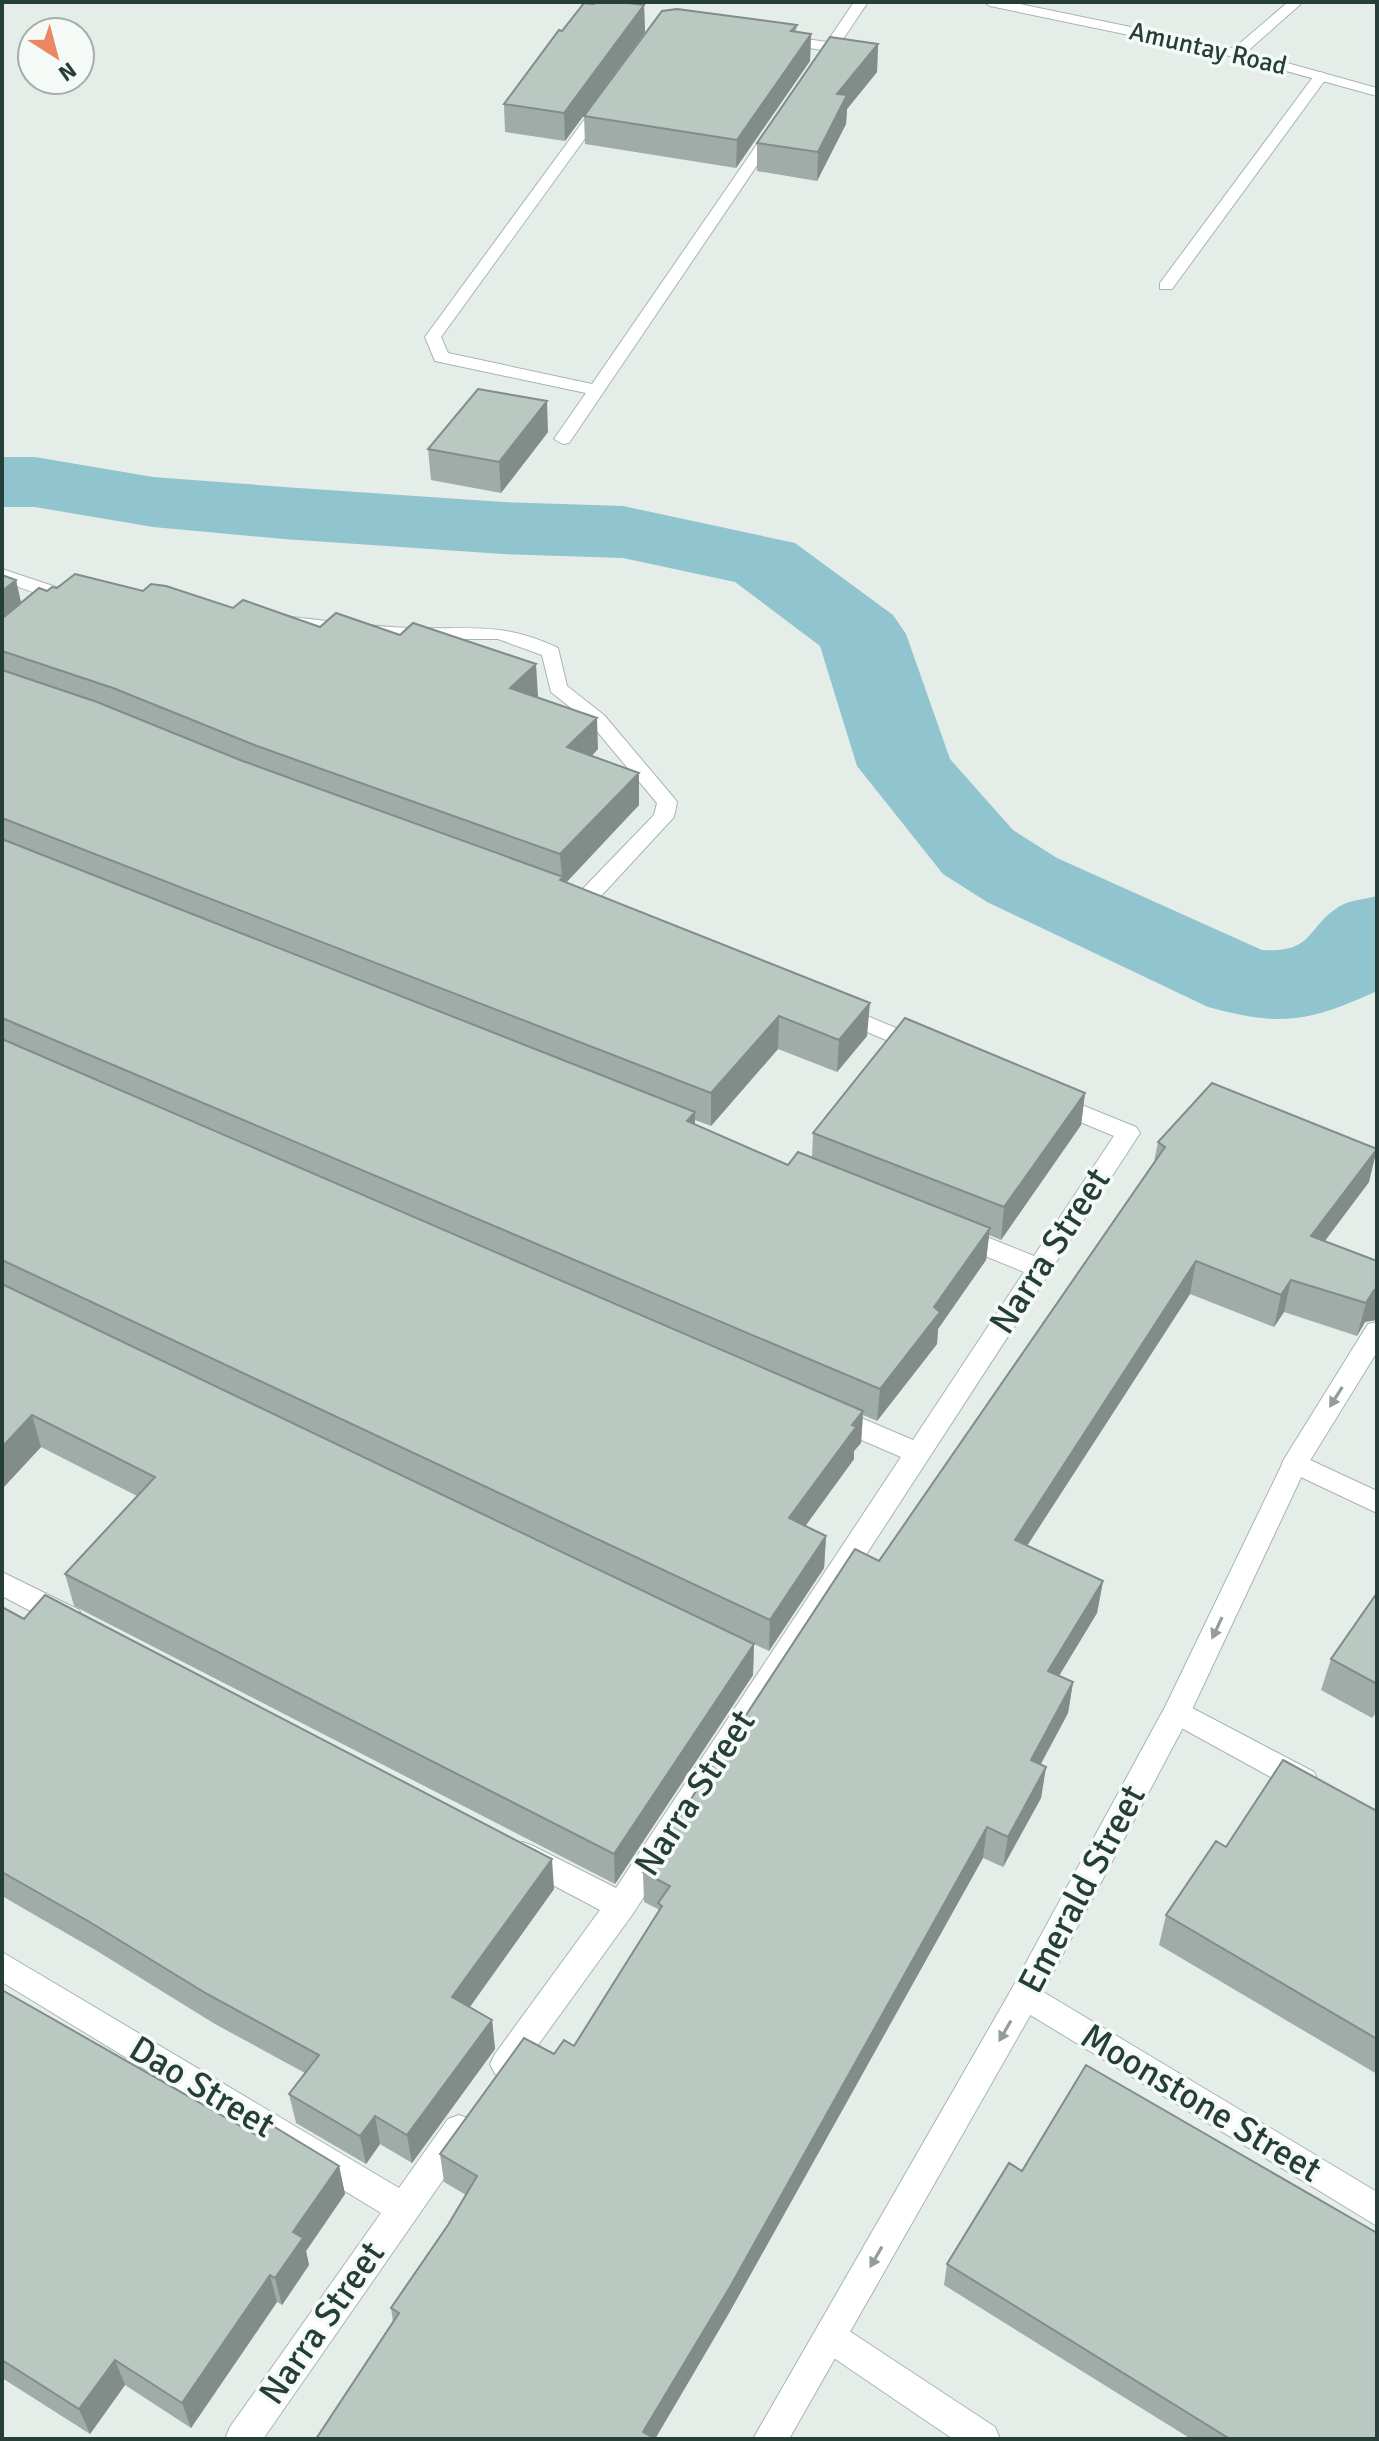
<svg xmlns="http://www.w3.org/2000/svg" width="1379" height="2441" viewBox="0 0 1379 2441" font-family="Signika,sans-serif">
<rect width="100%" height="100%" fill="#e5ede9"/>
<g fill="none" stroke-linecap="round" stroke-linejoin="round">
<path fill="#90c4ce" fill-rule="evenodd" d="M2,457H35L153,477L284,487L503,502L623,506L795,543L893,615L906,634L950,759L1013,830L1057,858L1262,950C1315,953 1305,928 1340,906C1350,900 1366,899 1377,896V991C1309,1022 1281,1027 1208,1007L987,902L943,874L857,766L820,646L735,582L623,558L503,554L284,539L153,527L35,507H2Z"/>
<g stroke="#a8b5b0" stroke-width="2">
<path id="service" d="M1288,2H1303L1242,56H1232V50Z"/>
</g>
<g stroke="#a8b5b0" stroke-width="2">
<path id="minor" d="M854,2H868L827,63L822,64L815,60L822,50L778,43L771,39L778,35L827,42Z
M1321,72L1328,76L1172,289H1160V283L1316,73Z
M603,100L610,104L441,337L448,353L592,384L769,127L774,126L781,130L569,443L563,444L554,439L586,393L435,361L425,337L598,101Z
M2,569L62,589L85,592L87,596C73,611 21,587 2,581Z
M281,616C324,620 368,627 412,628C470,630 501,621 558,648L567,686L604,715L674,798L677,802L674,817L589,909H573L570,904L573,899L654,815L657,803L590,723L551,692L542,655L498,639H396L274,626L272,622Z
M838,1004L930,1042L933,1047L930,1052H914L830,1016L827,1011L830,1006Z
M1052,1093L1136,1127L1140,1133L632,1915L517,2074L506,2079L495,2074L490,2064L495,2054L600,1910L513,1864L508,1855L513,1846L523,1842L533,1846L616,1888L901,1457L822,1423L818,1416L822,1409L831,1406L840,1409L913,1440L1024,1272L951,1242L948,1236L951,1230L960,1227L969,1230L1034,1256L1114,1136L1044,1107L1041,1101L1044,1095Z
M1295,1453L1377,1491V1513L1286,1470L1282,1463L1286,1456Z
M2,1572L79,1610L83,1618L79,1626L69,1629L59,1626L2,1596Z
M1177,1700L1314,1772L1318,1781L1314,1790L1304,1793L1294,1790L1167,1720L1163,1712L1167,1704Z
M2,1952L399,2188L448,2119L459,2115L470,2119L475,2130L470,2141L263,2439H225L230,2427L381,2213L2,1982Z
M1025,1981L1377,2192V2226L1014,2005L1010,1995L1014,1985Z
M831,2319L995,2427L1000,2439H953L819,2348L814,2336L819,2324Z"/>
</g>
<g stroke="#a8b5b0" stroke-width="2">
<path id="tertiary" d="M983,2H1010L1237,49L1377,88V96L1235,57L990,6Z
M1377,1322V1352L1306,1467L1187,1720L1036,2005L789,2439H753L1014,1985L1166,1705L1286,1456L1368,1324Z"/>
</g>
<use href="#service" fill="#fff" fill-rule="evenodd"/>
<use href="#minor" fill="#fff" fill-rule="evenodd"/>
<use href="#tertiary" fill="#fff" fill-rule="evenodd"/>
</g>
<path fill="#a0aca7" d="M594,4L644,5L645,32L565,141L505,132L504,104L562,31Z
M797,25L796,31L811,34L810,61L736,168L585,144L584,116Z
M878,44L877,72L847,109L846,124L817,181L757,171V143Z
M548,432L501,493L431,480L428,449Z
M2,575L16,580L21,603L47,591L57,588L143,591L233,608L320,627L538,696L536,697L598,749L592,756L639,805L566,882L867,1036L837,1072L778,1049L711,1126L695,1120V1125L788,1165L812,1158L813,1133L1085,1093L1081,1125L1001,1240L989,1235L986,1260L938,1329L937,1344L877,1421L863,1415L861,1443L854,1451V1459L805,1526L826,1536L824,1568L769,1651L754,1644L753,1675L615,1884L74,1606L65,1574L137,1496L41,1447L2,1489Z
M1158,1142L1369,1182L1324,1241L1377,1261L1365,1322L1357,1336L1284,1312L1274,1327L1190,1294L1027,1546L1103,1581L1097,1613L1059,1676L1073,1682L1068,1713L1041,1764L1046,1767L1041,1798L1003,1867L983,1858L729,2313L655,2439L393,2322L391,2308L448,2225L466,2195L444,2182L440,2154L554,2054L574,2046L658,1913V1909L644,1902L643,1872L879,1561L1154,1162Z
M1377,1593V1712L1372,1718L1321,1690L1331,1659Z
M2,1607L554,1889L470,2007L492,2020L495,2049L412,2163L380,2144L366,2164L296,2123L289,2094L305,2073L215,2024L97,1951L2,1896Z
M1377,1811V2074L1159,1945L1166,1915L1226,1847Z
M2,1990L258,2136L339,2166L345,2194L306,2251L309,2265L282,2305L277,2302L191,2428L125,2385L90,2434L2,2378Z
M947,2264L1377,2439H1191L944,2285Z"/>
<path fill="#828c88" d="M644,5L645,32L565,141L564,113Z
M811,34L810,61L736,168L737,140Z
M878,44L877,72L847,109L846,124L817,181L818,152L837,94Z
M547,401L548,432L501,493L499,462Z
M16,580L23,612L2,628V591Z
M536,664L538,696L512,720L510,688Z
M597,718L598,749L568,779L567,747Z
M639,773V805L564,885L560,880L562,878L560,854Z
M870,1003L867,1036L837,1072L839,1040Z
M779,1016L778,1049L711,1126V1093Z
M1085,1093L1081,1125L1001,1240L1004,1207Z
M695,1112V1144L687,1121Z
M1377,1149L1369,1182L1304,1269L1311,1236Z
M990,1228L986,1260L938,1329L937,1344L877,1421L880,1389L934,1307Z
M1196,1261L1190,1294L1010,1572L1015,1540Z
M1291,1280L1284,1312L1274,1327L1281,1295Z
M1377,1289V1320L1365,1322L1357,1336L1366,1303L1374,1290Z
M863,1411L861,1443L854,1451V1459L788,1550L789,1518L852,1425Z
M32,1415L41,1447L2,1489V1447Z
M826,1536L824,1568L769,1651L770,1620Z
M1103,1581L1097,1613L1043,1702L1048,1671Z
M754,1644L753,1675L615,1884L614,1854Z
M1073,1682L1068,1713L1026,1791L1031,1760Z
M1046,1767L1041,1798L1003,1867L1008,1837Z
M987,1827L983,1858L729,2313L655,2439L643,2432Z
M552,1859L554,1889L456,2026L452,1997Z
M492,2020L495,2049L412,2163L407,2135Z
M375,2116L380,2144L366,2164L360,2136Z
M339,2166L345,2194L306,2251L309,2265L282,2305L275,2278L293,2232Z
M270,2275L277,2302L191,2428L182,2403Z
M115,2360L125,2385L90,2434L79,2409Z"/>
<path fill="#bac8c2" stroke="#828c88" stroke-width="2" d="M596,2H621L644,5L564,113L504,104L559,30L562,31L584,3L594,4Z
M677,9L797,25L791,31L811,34L737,140L584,116L662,11Z
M830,37L878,44L837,94L847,95L818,152L757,143Z
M478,389L547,401L499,462L428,449Z
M75,574L143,591L151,584L166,586L233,608L243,600L320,627L336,613L400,635L413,623L536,664L510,688L597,718L567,747L639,773L560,854L257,746L113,688L2,651V617H4L39,588L47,591L52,587L57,588Z
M2,575L16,580L2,591Z
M2,670L97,702L240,760L563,877L560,880L870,1003L839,1040L779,1016L711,1093L2,818Z
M2,839L695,1112L687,1121L788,1165L798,1152L990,1228L934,1307L940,1312L880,1389L2,1018Z
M905,1018L1085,1093L1004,1207L813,1133Z
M2,1039L863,1411L852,1425L856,1427L789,1518L826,1536L770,1620L2,1260Z
M1212,1083L1377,1149L1311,1236L1377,1261V1289L1374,1290L1366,1303L1291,1280L1281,1295L1196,1261L1015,1540L1103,1581L1048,1671L1073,1682L1031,1760L1046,1767L1008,1837L987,1827L730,2287L643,2432L655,2439H316L399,2313L391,2308L448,2225L477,2176L440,2154L524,2038L554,2054L564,2040L574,2046L662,1906L658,1903L670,1886L643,1872L855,1549L879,1561L1165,1147L1158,1142Z
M2,1284L754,1644L614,1854L65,1574L155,1477L32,1415L2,1447Z
M1377,1593V1684L1331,1659Z
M45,1595L552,1859L452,1997L492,2020L407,2135L375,2116L360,2136L289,2094L319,2055L207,1994L88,1921L2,1872V1607L24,1619Z
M1283,1760L1377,1811V2039L1166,1915L1216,1841L1226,1847Z
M2,1990L258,2136L268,2123L339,2166L293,2232L303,2238L275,2278L270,2275L182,2403L115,2360L79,2409L2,2360Z
M1086,2065L1377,2233V2439H1230L947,2264L1009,2163L1022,2171Z"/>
<defs><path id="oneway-solid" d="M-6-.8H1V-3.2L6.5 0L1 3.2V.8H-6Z" transform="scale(2)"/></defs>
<g fill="#929e9b">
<use href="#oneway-solid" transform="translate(1336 1397) rotate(122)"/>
<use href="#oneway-solid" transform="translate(1217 1628) rotate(115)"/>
<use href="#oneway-solid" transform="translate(1005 2031) rotate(120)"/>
<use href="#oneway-solid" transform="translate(876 2257) rotate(120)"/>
</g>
<g text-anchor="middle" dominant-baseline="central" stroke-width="7" stroke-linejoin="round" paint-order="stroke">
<g font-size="26" fill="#253e37" stroke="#f5faf7">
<text transform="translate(1208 49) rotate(13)">Amuntay Road</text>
</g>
<g font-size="36" fill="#253e37" stroke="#f5faf7">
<text transform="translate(1050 1251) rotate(-57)">Narra Street</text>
<text transform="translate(695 1793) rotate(-57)">Narra Street</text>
<text transform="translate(1082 1889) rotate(-62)">Emerald Street</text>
<text transform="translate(202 2087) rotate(31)">Dao Street</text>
<text transform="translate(1201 2103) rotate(31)">Moonstone Street</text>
<text transform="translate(322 2323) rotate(-55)">Narra Street</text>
</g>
</g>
<rect width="1379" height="2441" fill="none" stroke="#253e37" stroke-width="8"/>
<g transform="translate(56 56) rotate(144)"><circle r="38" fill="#f5faf7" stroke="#a2afaa" stroke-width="2"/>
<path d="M0-6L14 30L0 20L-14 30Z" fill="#ea8866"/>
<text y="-12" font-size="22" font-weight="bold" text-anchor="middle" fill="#253e37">N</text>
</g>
</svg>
